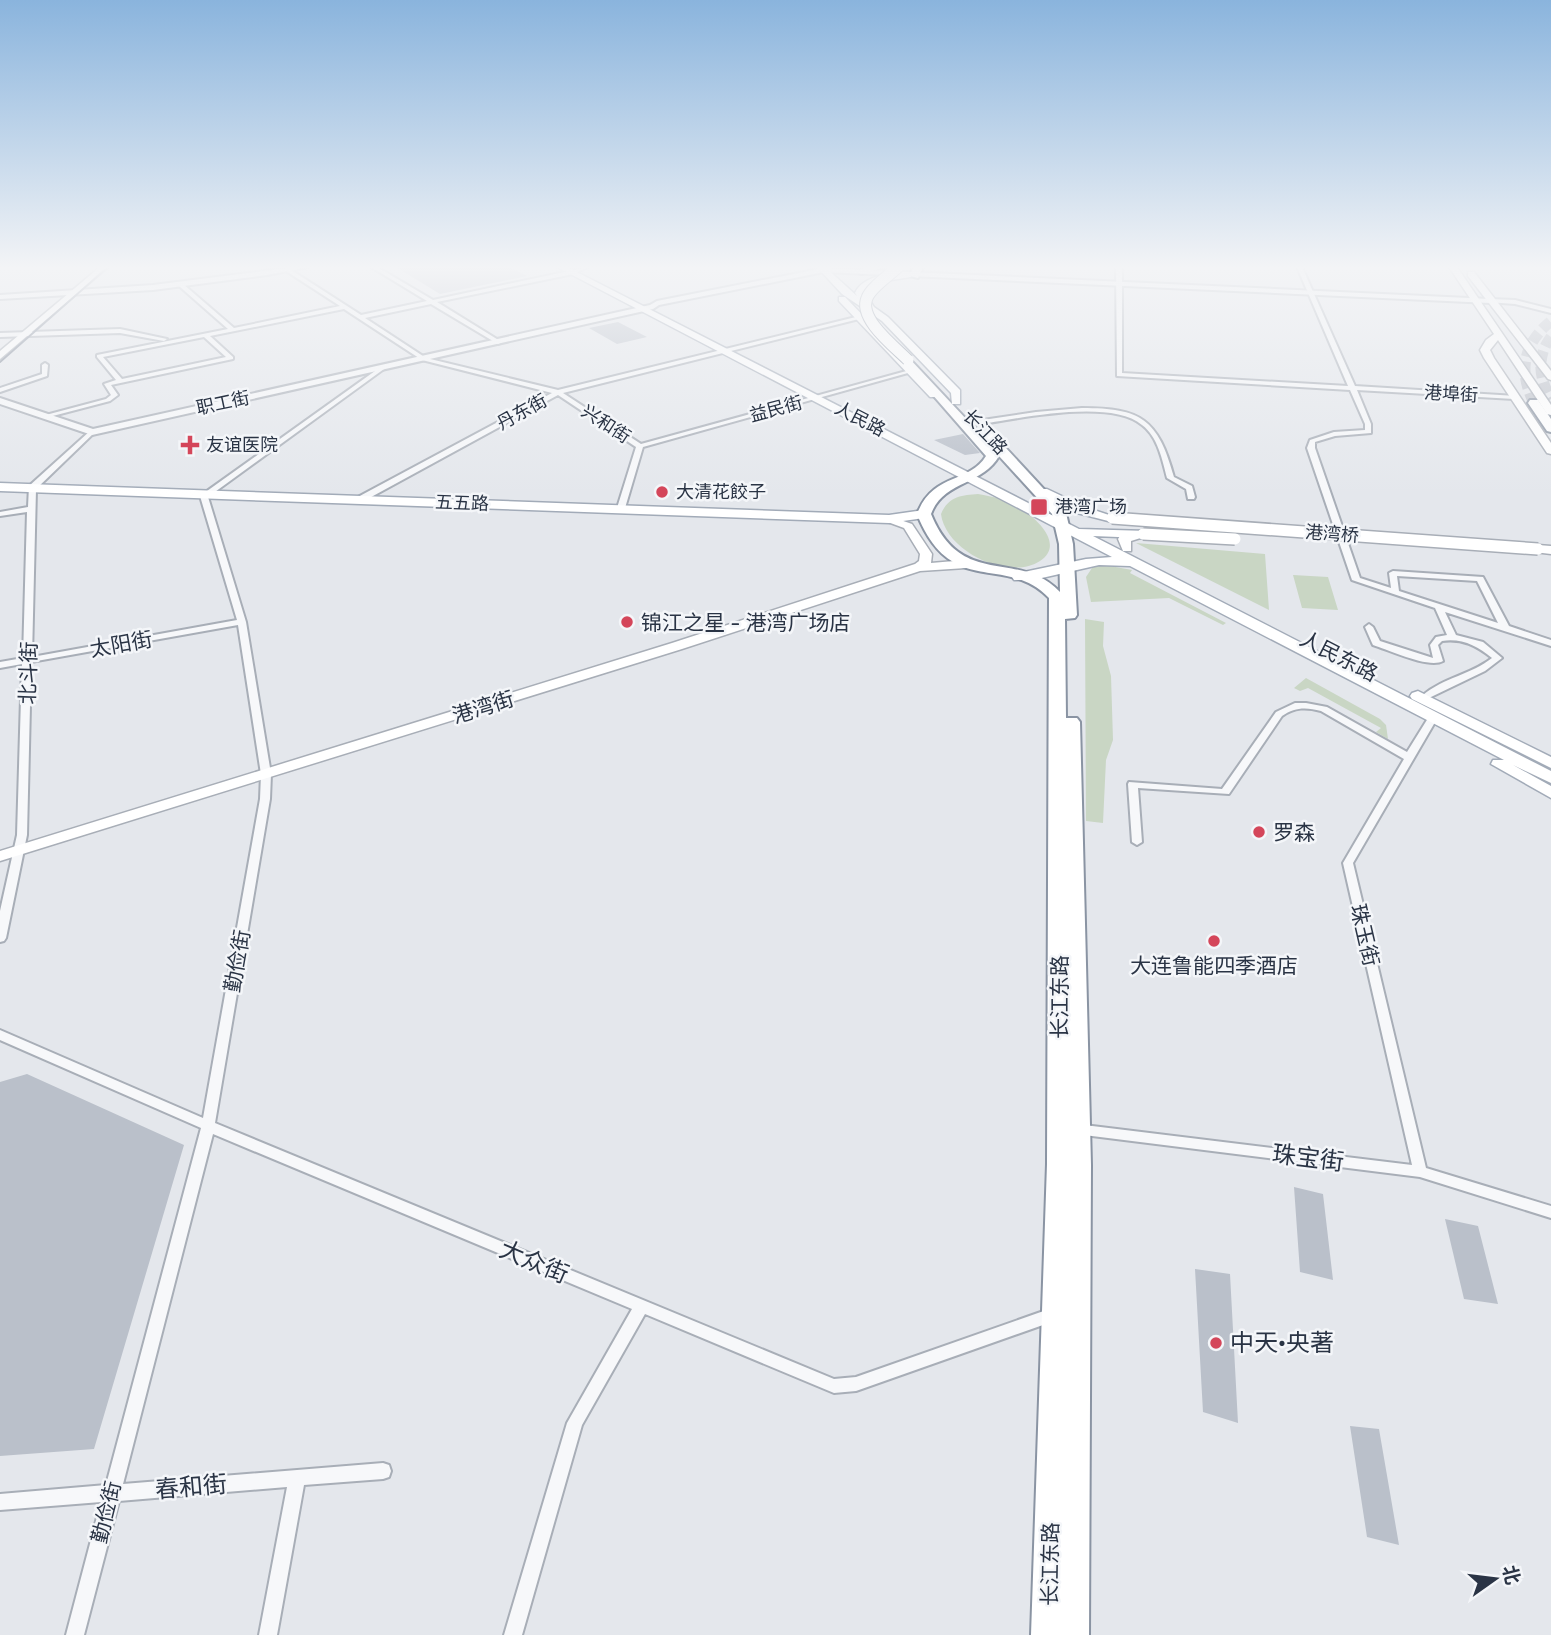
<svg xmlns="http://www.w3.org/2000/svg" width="1551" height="1635" viewBox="0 0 1551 1635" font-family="Rubik,'Noto Sans SC',sans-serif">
<rect width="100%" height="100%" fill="#e4e7ec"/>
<path fill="#c9d6c4" d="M978,494C987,496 996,497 1005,500C1024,507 1070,541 1040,561C1007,582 945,550 941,514C948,497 961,495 978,494Z
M1136,543L1265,554L1269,610Z
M1099,564L1132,570L1130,573L1226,623L1223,625L1169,598L1091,602L1086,577L1092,568Z
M1293,575L1328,577L1338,610L1302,608Z
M1085,619L1104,622L1103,646L1111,676L1113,740L1106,760L1103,823L1086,821Z
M1306,678L1380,719L1386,725L1388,739L1376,732L1381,728L1308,688L1300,691L1294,688Z"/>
<path fill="#bac0ca" d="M396,267H509L527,276L440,294Z
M618,322L647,337L617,344L589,328Z
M963,434L980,453L965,455L934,440Z
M27,1074L184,1145L94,1449L0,1456V1082Z
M1294,1187L1323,1194L1333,1280L1300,1272Z
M1445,1219L1478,1226L1498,1304L1464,1299Z
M1195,1269L1230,1274L1238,1423L1203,1412Z
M1350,1426L1379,1429L1399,1545L1367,1537Z"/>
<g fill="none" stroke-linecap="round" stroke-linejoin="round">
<path stroke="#bfc3cb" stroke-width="11" stroke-dasharray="11 5" stroke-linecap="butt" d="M1551,337C1536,357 1539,378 1551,399
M1534,403C1518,371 1523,344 1551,321"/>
<g stroke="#a8aeb7" stroke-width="4">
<path id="minor" d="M371,267H377L433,300L588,267L573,274L437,302L500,341V343L498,344L431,304L365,318L426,358L558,390L860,316L863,318L563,393L641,444L910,370L915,371L643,447L625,508L621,510L617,508L636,447L558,395L362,502H356V498L552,393L422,360L344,309L210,336L233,357V359L111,385L118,395L110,401L45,418L42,416L106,399L111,395L104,384L116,380L97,357V355L228,329L179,286V284H183L234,328L340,306L286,271L288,268L361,315L427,301ZM204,337L226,357L122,379L103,357Z
M1116,267H1122V373L1348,386L1297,267H1302L1355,386L1516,396V398L1514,399L1357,390L1371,424V433L1335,436L1315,442V448L1360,578L1391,588L1389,573L1393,571L1483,577L1509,626L1551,640V646L1445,612L1456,635L1483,642L1502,658L1485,671L1431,697H1425L1423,695C1443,678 1472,674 1492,658C1477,646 1462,638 1442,641L1438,645L1443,661C1429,669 1389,650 1373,645L1372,643L1365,627L1369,624L1373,627L1380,641L1433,658L1430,645L1436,637L1447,635L1435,608L1352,580L1307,448L1310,440L1334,432L1365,430V424L1350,390L1117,376ZM1397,576L1477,581L1498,623L1399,591Z
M1490,299L1515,300L1551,309V313L1515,304L1488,302L1487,301Z
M120,329L167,339L164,341L120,333L0,337V333Z
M45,363L48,365L47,376L0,392V388L42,374V365Z
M382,366L385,368L384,369L208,497L246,622L271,774L270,799L215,1123L834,1379L856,1377L1055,1307L1060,1309L1063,1314L1060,1319L856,1391L834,1393L645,1314L582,1425L522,1635H504L567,1423L632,1309L213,1134L123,1484L383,1463L389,1465L391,1471L389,1477L383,1479L304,1485L277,1635H259L287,1487L119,1501L84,1635H66L101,1502L0,1510V1494L106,1485L201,1128L0,1040V1030L203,1118L260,799L261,774L238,625L31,662L27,835L6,938L4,941L0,942V911L17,835L22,664L0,668V662L23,658L27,512L0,516V512L28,507L29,486L90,431H94V433L36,489L32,657L237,620L200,496Z
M1082,408C1141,408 1158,419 1174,477L1192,486L1195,497L1194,499H1188L1186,489L1167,478C1162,459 1158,437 1142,425C1110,398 1016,419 976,425L973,423L976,421L1036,412Z
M1295,703H1306L1327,707L1407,752L1430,715H1436L1438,717L1353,863L1426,1168L1551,1206V1218L1420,1177L1076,1134L1071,1133L1069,1129L1071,1125L1076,1124L1412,1165L1343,863L1404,759L1321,711C1306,707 1295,707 1282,716L1229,794L1138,788L1142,842L1137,845L1132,842L1128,784L1129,782L1222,789L1276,712Z"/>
</g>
<g stroke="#a8aeb7" stroke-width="4">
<path id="tertiary" d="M295,267H309L267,275L153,290L0,299V295L153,285Z
M824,268L1490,299L1494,301L1490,303L824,272L659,305L653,309L92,435L0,404V398L93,429L650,305L657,301Z"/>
</g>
<g stroke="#a8aeb7" stroke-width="3">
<path id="secondary" d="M100,267H108L0,359V351Z
M1449,267H1457L1551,405V415L1547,414L1498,340L1490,350L1494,358L1551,443V454L1547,453L1484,358L1480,350L1486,340L1494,334Z
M1468,272H1474L1551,371V380L1548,379L1468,276Z
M889,516L912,524L932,554L931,563L966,560L972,564L966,568L920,571L682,649L0,861V851L672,643L915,564L919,561L920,554L904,528L885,521L883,519Z
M1143,530L1147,532V536L1131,541V551H1123L1118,539L1120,536Z
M1538,545L1551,546V554L1534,552V546Z"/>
</g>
<g stroke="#a2abb8" stroke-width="3">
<path id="primary" d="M557,267H567L1079,529L1148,531V537L1143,538L1093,536L1551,771V783L1513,765L1551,786V798L1491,764L1493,760H1504L1130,566L1099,565L1033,580H1014L1012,577L1019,573L1086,559L1112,557Z
M817,267H825L857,296L855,293C863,275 894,272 911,273V277L878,282L865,293L874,307L888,317L960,390V404H952L951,393L882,321L842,294Z
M839,297H845L938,393V397H930L839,301Z
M0,483L889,515L924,510L930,514L924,518L889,523L0,491Z
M1039,489H1047L1085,507L1118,518L1112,522L1077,513L1039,495Z
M1418,691L1551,757V768L1412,699L1410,696L1412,693Z"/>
</g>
<g stroke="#8a94a3" stroke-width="4">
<path id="trunk" d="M868,267H885L861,274L856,271Z
M913,267H923L918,278L910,276Z
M908,357L982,436L992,433L1066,513L1073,544L1077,615L1075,618L1065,619L1066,718H1077L1080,722L1091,1165L1089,1635H1031L1047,1164L1049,598C1007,553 951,600 917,514C933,472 969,484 986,456L904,362L902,360ZM999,456L1052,514L1059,544L1060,592C1018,548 962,590 931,514C943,481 983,485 999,456Z
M1530,400H1538L1551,419V432L1547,431L1528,403Z"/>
</g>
<use href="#minor" fill="#f7f8fa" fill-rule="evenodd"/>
<use href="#tertiary" fill="#f7f8fa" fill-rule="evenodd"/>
<use href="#secondary" fill="#fff" fill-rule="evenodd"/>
<use href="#primary" fill="#fff" fill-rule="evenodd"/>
<use href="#trunk" fill="#fff" fill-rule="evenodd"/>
<path stroke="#7c8696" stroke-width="2" d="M0,362L108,267"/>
<g stroke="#a8aeb7" stroke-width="14" stroke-linecap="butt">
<path id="secondary-bridge" d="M1112,518L1538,549
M1143,534L1235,539"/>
</g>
<g stroke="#8a94a3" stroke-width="13" stroke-linecap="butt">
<path id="trunk-bridge" d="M898,267C889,276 871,287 867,298C858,319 895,347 908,360"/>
</g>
<use href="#secondary-bridge" stroke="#fff" stroke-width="11"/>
<use href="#trunk-bridge" stroke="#fff" stroke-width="11"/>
</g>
<linearGradient id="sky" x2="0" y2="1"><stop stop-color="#8ab4dd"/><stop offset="0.54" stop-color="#f3f4f6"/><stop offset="1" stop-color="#f3f4f6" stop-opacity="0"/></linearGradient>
<rect width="1551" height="495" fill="url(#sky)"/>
<g fill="#d4465a" stroke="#f4f6f9" stroke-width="2.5">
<path d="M186.5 434.5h7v7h7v7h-7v7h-7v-7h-7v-7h7z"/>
<circle cx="662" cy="492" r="7"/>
<rect x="1030" y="498" width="18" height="18" rx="3.5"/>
<circle cx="627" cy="622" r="7"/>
<circle cx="1259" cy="832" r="7"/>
<circle cx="1214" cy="941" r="7"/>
<circle cx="1216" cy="1343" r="7"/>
</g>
<g text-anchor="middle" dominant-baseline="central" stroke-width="5" stroke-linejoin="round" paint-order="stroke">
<g font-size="18" fill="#2a3445" stroke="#f4f6f9">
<text transform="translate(1451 394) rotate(3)">港埠街</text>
<text transform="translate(223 403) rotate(-12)">职工街</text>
<text transform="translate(776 409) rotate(-15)">益民街</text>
<text transform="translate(522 412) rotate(-29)">丹东街</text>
<text transform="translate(860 419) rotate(27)">人民路</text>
<text transform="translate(606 424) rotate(33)">兴和街</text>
<text transform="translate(985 432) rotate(46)">长江路</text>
<text transform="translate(462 503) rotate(2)">五五路</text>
<text transform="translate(1332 534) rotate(4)">港湾桥</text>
</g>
<g font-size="18" fill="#2a3445" stroke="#f4f6f9" text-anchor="start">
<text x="206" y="445">友谊医院</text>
<text x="676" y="492">大清花餃子</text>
<text x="1055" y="507">港湾广场</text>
</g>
<g font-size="21" fill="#2a3445" stroke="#f4f6f9" text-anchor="start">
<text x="641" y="622">锦江之星 - 港湾广场店</text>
<text x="1273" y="832">罗森</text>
<text x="1214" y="965" text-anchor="middle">大连鲁能四季酒店</text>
</g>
<g font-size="21" fill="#2a3445" stroke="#f4f6f9">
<text transform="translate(121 644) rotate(-10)">太阳街</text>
<text transform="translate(1339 656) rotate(27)">人民东路</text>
<text transform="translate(28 673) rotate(-88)">北斗街</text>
<text transform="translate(483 707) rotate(-17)">港湾街</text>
<text transform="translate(1365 935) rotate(77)">珠玉街</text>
<text transform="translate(237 961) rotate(-80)">勤俭街</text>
<text transform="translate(1059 997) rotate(-90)">长江东路</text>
<text transform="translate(106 1512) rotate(-76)">勤俭街</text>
<text transform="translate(1050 1564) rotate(-89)">长江东路</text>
</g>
<g font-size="24" fill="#2a3445" stroke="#f4f6f9">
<text transform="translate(1308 1158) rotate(7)">珠宝街</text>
<text transform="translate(534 1262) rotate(23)">大众街</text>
<text transform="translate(191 1487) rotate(-5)">春和街</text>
</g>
<g font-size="24" fill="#2a3445" stroke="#f4f6f9" text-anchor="start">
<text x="1230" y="1343">中天·央著</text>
</g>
</g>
<g transform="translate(1495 1579) rotate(76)" stroke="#f4f6f9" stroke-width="5" paint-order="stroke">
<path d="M0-5L12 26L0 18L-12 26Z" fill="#2a3445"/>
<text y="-10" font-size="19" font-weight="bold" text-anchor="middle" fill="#2a3445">北</text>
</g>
</svg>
